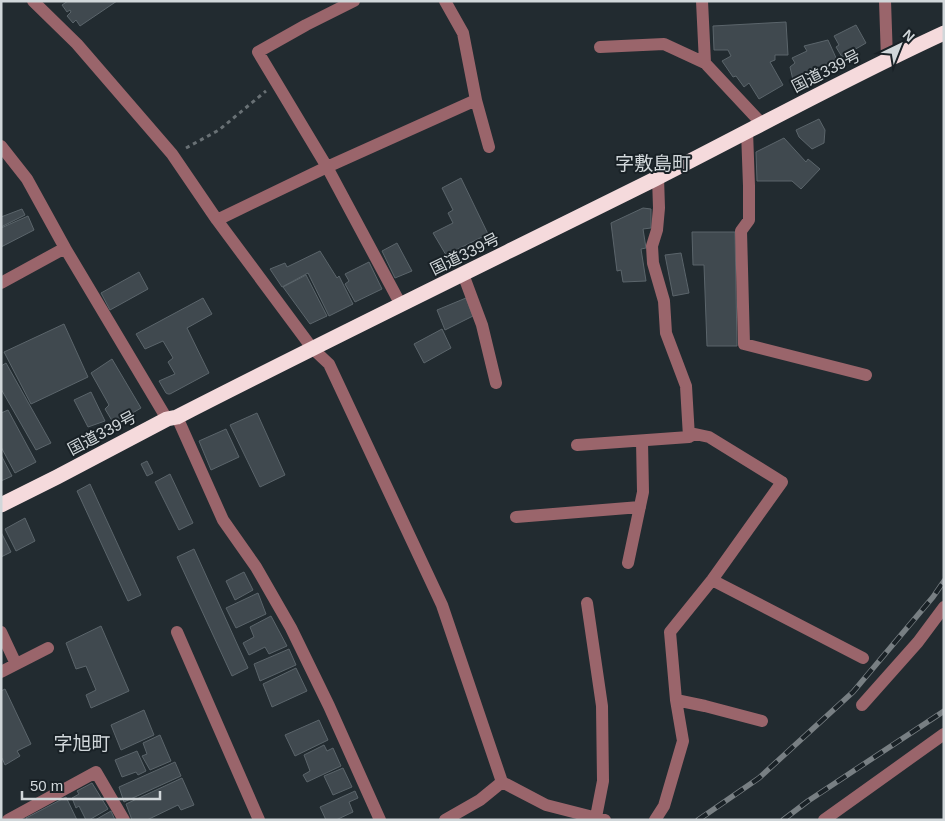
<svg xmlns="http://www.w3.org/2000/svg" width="945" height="821" viewBox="0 0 945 821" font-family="Helvetica,'Noto Sans JP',sans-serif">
<rect width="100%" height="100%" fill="#222b30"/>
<path fill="#40494f" stroke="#5b656b" d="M68,1H117L80,26L76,20L73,23L67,16L71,12L70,10L67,12L62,5Z
M786,22L788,55H775V60L770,62L783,85L759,99L749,83L744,87L736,76L733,77L722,61L731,56L728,50H714L713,26Z
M856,25L866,43L842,57L836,47L839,45L834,36Z
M828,40L837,60L793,80L790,67L795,63L792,58L807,51L804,46Z
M819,119L825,130L824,143L812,149L799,137L796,130Z
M784,138L806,162L808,159L820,169L801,189L792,181H757L756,152Z
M461,178L488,234L446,255L433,233L453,223L448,213L453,210L442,188Z
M643,208L651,209V228L643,229L646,248L641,249L646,281L623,282L621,270L617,271L611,223Z
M22,209L25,215L1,227V217Z
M28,216L34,230L1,247V228Z
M692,232H735L737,346H707L704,265H693Z
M397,243L412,271L395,278L382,251Z
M320,251L337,278L339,276L353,304L329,316L308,273L282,287L270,269L285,263L287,267Z
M681,253L689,293L673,296L665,255Z
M369,262L382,289L355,302L345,284L349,281L345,274Z
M139,272L148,289L110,310L101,293Z
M306,275L327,316L310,324L283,287Z
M203,298L212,314L187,328L209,373L170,394H168L166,393L159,381L175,374L168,362L173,358L163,341L145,349L136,334Z
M466,298L473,316L445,330L437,310Z
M64,324L88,377L31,404L4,352Z
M442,329L451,348L424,363L414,344Z
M112,359L141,408L114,424L105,409L109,405L91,373Z
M6,363L51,443L36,450L1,389V366Z
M91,392L105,421L88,427L74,400Z
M8,410L36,462L15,473L1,447V413Z
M257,413L285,475L260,487L230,425Z
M226,429L239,457L211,470L199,441Z
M1,455L12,476L1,481Z
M147,461L153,473L147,476L141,464Z
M170,474L193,523L179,530L155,482Z
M90,484L141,595L128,601L77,491Z
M25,518L35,541L16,551L5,529Z
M1,532L11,552L1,557Z
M194,549L248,668L232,676L177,557Z
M244,572L253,590L235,600L226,581Z
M258,593L266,614L236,628L226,608Z
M271,616L287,646L269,654L265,647L249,655L243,643L254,637L250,627Z
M101,626L129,691L91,708L86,695L96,690L86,666L76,669L66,643Z
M289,649L296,665L260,681L254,664Z
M296,668L307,691L272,707L263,684Z
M5,689L31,744L17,751L20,756L5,765L2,758H1V691Z
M144,710L154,735L121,750L111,725Z
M319,720L328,740L295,756L285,735Z
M160,735L171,761L150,770L142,756L147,754L143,743Z
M324,745L327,751L333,748L341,766L307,782L303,775L310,771L304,755Z
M137,751L146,771L138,775L136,772L122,777L115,760Z
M175,762L181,776L124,802L119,787Z
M343,768L352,787L333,795L324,776Z
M182,778L194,805L181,810L178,805L147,820H132L126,804Z
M92,783L108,809L89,820H86L79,806L76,808L72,798L79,794L77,791Z
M355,791L358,798L349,802L353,812L336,820H326L320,807Z
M66,797L77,820H27L26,818Z
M111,811L115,820H95Z"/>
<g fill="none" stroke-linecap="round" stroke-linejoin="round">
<path stroke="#697175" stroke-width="3" stroke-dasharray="4 4" stroke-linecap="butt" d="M186,148L219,130L266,91"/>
<path stroke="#9a656b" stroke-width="12" d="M33,1L77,44L172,154L217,220L312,348L329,364L442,605L502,782L546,805L605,820
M702,1L705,63
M885,1L887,59
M600,47L664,44L705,63L762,124
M476,100L489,147
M747,131L749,186V220L741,231L744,344L866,375
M1,146L27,179L65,248L167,419
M217,220L327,167L258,52L306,25L354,1
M463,274L482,325L496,383
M1,283L65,248
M401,305L327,167L476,100L463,33L445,1
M177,417L223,520L256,567L291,628L329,706L380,820
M577,445L689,437
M516,517L640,507
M628,563L643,492L642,441
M712,580L863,658
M587,603L602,706L603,781L596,817
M1,632L16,664
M177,632L259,820
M1,672L48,648
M676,700L705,706L762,721
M862,705L918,642L944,607
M8,820L96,772L124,820
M445,820L480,800L502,782
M655,820L664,806L683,741L676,700L670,632L712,580L782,482L709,437L695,434L689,437L686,386L666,333L664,301L653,263L652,246L657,230L659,208L658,177
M824,820L944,734"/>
<path stroke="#f5dadc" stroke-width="15" d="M1,505L57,477L167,419L177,417C335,336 496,258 655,179C752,130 846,78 944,33"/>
<g stroke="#787f83" stroke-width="5.5">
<path id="rail" d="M698,820L759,778L853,692L933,597L944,581
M783,820L808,801L944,711"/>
</g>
<use href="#rail" stroke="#192126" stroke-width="4" stroke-dasharray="11" stroke-linecap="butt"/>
</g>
<g text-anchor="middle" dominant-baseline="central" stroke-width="4" stroke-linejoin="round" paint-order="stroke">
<g font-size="16" fill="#d1d7da" stroke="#192126">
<text transform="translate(826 71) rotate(-27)">国道339号</text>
<text transform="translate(465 254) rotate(-26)">国道339号</text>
<text transform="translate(102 433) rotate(-28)">国道339号</text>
</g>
<g font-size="19" fill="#d1d7da" stroke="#192126">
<text x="653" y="163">字敷島町</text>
<text x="82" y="743">字旭町</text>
</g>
</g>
<rect width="945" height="821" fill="none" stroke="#d1d7da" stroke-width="5"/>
<g transform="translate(900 45) rotate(43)" stroke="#192126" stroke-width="4" paint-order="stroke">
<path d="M0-4L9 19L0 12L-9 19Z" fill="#d1d7da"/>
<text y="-8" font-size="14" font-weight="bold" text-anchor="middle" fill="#d1d7da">N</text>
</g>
<path d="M22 791v8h138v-8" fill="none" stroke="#d1d7da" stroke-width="2.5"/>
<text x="30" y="791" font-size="15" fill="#d1d7da" stroke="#192126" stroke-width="4" paint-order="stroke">50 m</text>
</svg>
